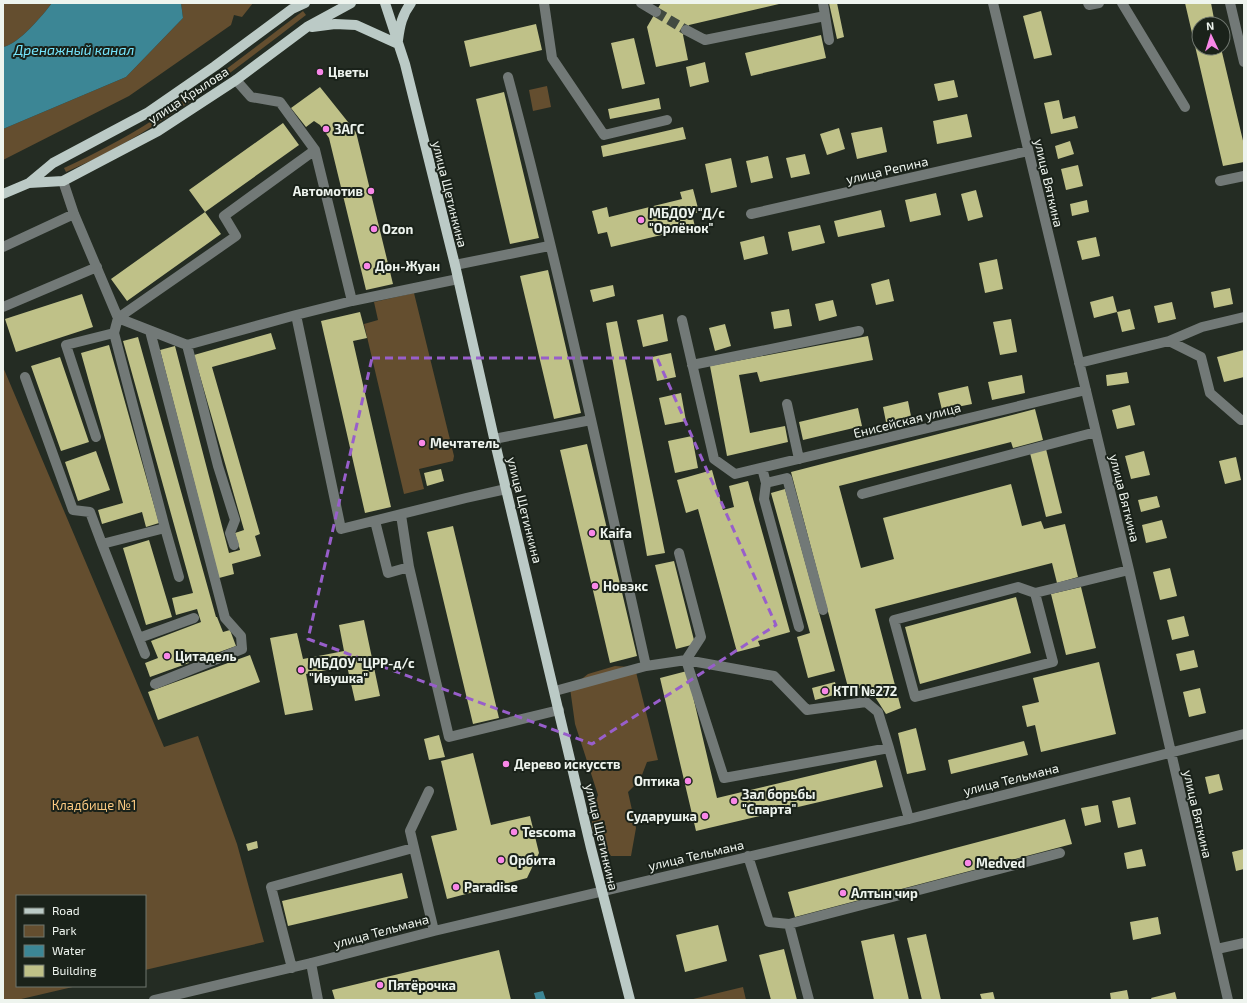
<svg xmlns="http://www.w3.org/2000/svg" width="1247" height="1003" font-family="'Exo 2',sans-serif">
  <rect width="100%" height="100%" fill="#242c23"/>
  <path fill="#644e2f" d="M3,3H52C42,16 19,44 3,47Z
    M181,3H253L242,17L234,15L231,25L129,96L3,160V129L126,77L183,18Z
    M303,11L306,15C230,73 154,135 66,172L64,168C94,154 125,138 153,120C205,87 254,48 303,11Z
    M547,86L551,107L533,111L529,90Z
    M414,293L454,456L453,461L419,469L424,489L404,494L364,324L378,320L374,302Z
    M3,367L164,747L198,736L237,844L264,942L145,970V896H17V986H77L17,1000H3Z
    M615,666L630,667L636,672L658,760L647,762L640,780L628,792L636,828L631,856H611L592,828V813L598,795L575,724L570,688L588,674Z
    M743,987L746,1000H689Z"/>
  <path fill="#3c8695" d="M52,3H181L183,18L126,77L3,129V47C19,44 42,16 52,3Z
    M543,991L546,1000H536L534,993Z"/>
  <path fill="#bfc188" d="M661,3H779V4L689,25L683,35L688,60L656,67L647,27Z
    M829,3H837L844,37L837,39Z
    M1185,3H1211L1215,24H1199V48H1221L1244,145V162L1223,166Z
    M1041,11L1052,55L1034,59L1023,16Z
    M536,24L542,50L470,67L464,41Z
    M821,35L826,58L751,76L745,53Z
    M634,38L645,84L622,89L611,43Z
    M705,62L709,82L690,87L686,67Z
    M954,80L958,97L938,101L934,84Z
    M320,87L356,132L393,284L366,290L329,138L320,125L314,121L306,127L291,108Z
    M504,92L539,238L510,244L476,99Z
    M659,98L661,109L610,119L608,109Z
    M1059,100L1063,119L1075,116L1078,128L1051,134L1044,103Z
    M967,114L972,137L937,144L933,121Z
    M283,123L299,145L205,212L189,190Z
    M683,127L686,139L603,157L601,146Z
    M882,127L887,152L857,159L851,133Z
    M839,128L845,149L827,155L820,134Z
    M1070,141L1074,154L1058,159L1055,146Z
    M805,154L810,174L791,178L786,158Z
    M768,156L773,178L751,183L746,161Z
    M731,158L737,187L711,193L705,164Z
    M1078,165L1083,186L1066,190L1061,169Z
    M693,189L699,212L692,214L695,227L611,247L607,232L598,234L592,211L607,207L609,217L682,199L680,192Z
    M976,190L983,217L968,221L961,194Z
    M936,193L941,215L910,222L905,200Z
    M1087,200L1089,212L1072,216L1070,204Z
    M881,210L885,227L838,237L834,221Z
    M205,212L221,234L127,301L111,279Z
    M820,225L825,243L792,251L788,232Z
    M764,236L768,254L744,260L740,242Z
    M1096,237L1100,256L1082,260L1077,241Z
    M997,259L1003,289L985,293L979,263Z
    M548,270L581,413L554,419L520,276Z
    M889,279L894,301L876,305L871,284Z
    M613,285L615,296L593,302L590,290Z
    M1230,288L1233,304L1214,308L1211,292Z
    M82,294L93,327L16,352L5,319Z
    M1113,296L1117,312L1094,318L1090,302Z
    M833,300L837,316L819,321L815,304Z
    M1172,302L1176,319L1158,323L1154,306Z
    M789,309L792,326L774,329L771,312Z
    M1130,309L1135,329L1122,332L1117,312Z
    M360,312L367,338L353,341L391,507L365,513L321,321Z
    M663,314L668,341L643,347L637,320Z
    M1011,319L1017,352L1000,355L993,322Z
    M617,321L665,553L647,556L606,323Z
    M725,324L731,346L715,351L709,328Z
    M271,333L276,349L212,367L260,534L255,536L261,556L232,564L234,574L219,578L160,350L175,346L229,553L240,550L235,533L244,530L194,355Z
    M868,336L873,360L760,382L757,372L739,375L750,433L785,426L788,442L727,456L710,366Z
    M138,337L216,617H217L223,632L230,630L236,646L150,677L145,663L158,658L151,641L201,622L197,609L176,615L172,598L193,593L123,341Z
    M109,345L159,523L146,527L142,512L102,524L98,510L123,503L81,353Z
    M1244,350V377L1224,382L1217,357Z
    M671,353L676,377L657,381L652,357Z
    M60,357L89,442L61,451L31,366Z
    M1127,372L1129,383L1107,386L1106,375Z
    M1022,375L1025,393L992,400L988,382Z
    M968,386L972,404L942,410L938,393Z
    M681,393L686,421L665,425L659,398Z
    M908,401L911,416L886,422L883,407Z
    M1130,405L1135,425L1117,429L1112,410Z
    M858,408L862,426L803,440L799,422Z
    M1035,409L1043,440L1013,448L1011,442L839,486L861,568L894,559L883,518L1011,484L1022,526L1041,521L1044,529L1065,524L1078,577L1057,583L1052,563L875,609L901,708L886,714L868,686L849,691L791,472Z
    M692,436L698,468L675,473L668,441Z
    M587,444L637,656L610,663L560,450Z
    M1046,449L1062,513L1046,517L1030,453Z
    M96,451L110,490L78,501L65,462Z
    M1144,451L1150,475L1131,479L1125,456Z
    M1236,457L1241,480L1225,484L1219,461Z
    M441,469L444,481L427,486L424,473Z
    M712,470L723,510L734,507L729,486L748,481L790,632L758,641L760,646L737,652L698,509L686,513L677,480Z
    M785,489L835,671L808,678L797,637L810,633L771,493Z
    M1157,496L1160,507L1141,512L1138,500Z
    M1162,520L1167,538L1146,543L1142,525Z
    M453,526L499,718L473,724L427,532Z
    M149,540L172,617L146,625L123,548Z
    M674,561L695,644L676,649L655,565Z
    M1170,568L1177,596L1160,600L1153,572Z
    M1081,587L1096,648L1066,655L1051,594Z
    M1016,597L1031,653L920,684L905,627Z
    M1184,616L1189,636L1172,640L1167,620Z
    M364,620L380,696L355,701L347,666L306,674L313,710L285,715L270,638L297,633L303,659L344,651L339,625Z
    M1194,650L1198,667L1180,671L1176,654Z
    M250,655L260,682L158,720L148,692Z
    M1099,662L1116,734L1041,752L1035,725L1027,727L1022,706L1039,702L1033,678Z
    M687,671L717,798L876,760L883,787L696,831L660,678Z
    M835,682L838,694L815,700L812,688Z
    M1200,688L1206,713L1189,717L1183,692Z
    M916,728L926,770L907,774L898,733Z
    M439,735L445,757L429,760L424,739Z
    M1024,741L1028,755L951,774L948,760Z
    M473,753L491,825L530,816L539,853L527,878L447,899L431,836L457,830L441,761Z
    M1219,774L1223,790L1209,794L1205,777Z
    M1130,797L1136,824L1118,828L1112,801Z
    M1098,805L1101,822L1085,826L1081,808Z
    M1065,819L1072,844L795,917L788,892Z
    M257,841L258,848L248,851L246,844Z
    M1142,849L1146,866L1127,869L1124,853Z
    M1244,849V869L1236,871L1232,852Z
    M402,873L408,898L288,926L282,901Z
    M1158,917L1161,934L1133,940L1130,922Z
    M718,925L727,961L685,972L676,935Z
    M894,934L909,1000H874L861,941Z
    M926,934L941,1000H922L907,938Z
    M784,949L797,1000H771L759,955Z
    M499,950L511,1000H335L332,990Z
    M1127,990L1129,1000H1111L1110,993Z
    M993,992L995,1000H982L980,994Z
    M1175,992L1177,1000H1152L1151,998Z"/>
  <g fill="none" stroke-linecap="round" stroke-linejoin="round">
    <path stroke="#424a41" stroke-width="10" stroke-dasharray="10 5" stroke-linecap="butt" d="M656,12L686,30"/>
    <path stroke="#727977" stroke-width="10" d="M544,3L552,58L604,135L667,120
      M641,3L656,12
      M823,3L829,40
      M993,3L1129,570L1228,1000
      M1088,3L1089,5L1099,3
      M1122,3L1185,107
      M1230,3L1244,62
      M686,30L705,40L825,16
      M508,77C560,272 602,469 646,666
      M236,80L251,97L280,102L315,150
      M63,181L74,214L118,318L187,345L296,315L341,529L466,498L506,489
      M1220,181L1244,176
      M751,214L1028,151
      M3,247L74,214
      M455,265L549,246
      M3,307L97,267
      M296,315L352,301L458,279
      M682,320L714,459L735,474L1086,390
      M150,331L225,618L241,636L242,649L155,684
      M1169,341L1202,327L1244,317
      M187,345L218,466L235,520L230,533L234,545
      M1079,363L1169,341L1201,357L1210,393L1241,420H1244
      M692,365L859,331
      M25,377L73,510L90,512L102,544
      M787,404L799,459
      M96,437L66,345L114,333
      M494,439L591,420
      M762,468L766,483L787,478L823,610
      M766,483L764,499L799,627
      M862,494L1096,432
      M401,515L409,567L449,737L559,710
      M375,521L388,573L409,567
      M165,528L179,577
      M679,553L701,637L686,660L724,778L889,748L909,819
      M1035,593L1053,662L915,697L894,620L1018,587L1035,593L1129,570
      M139,638L194,618
      M145,654L102,544L165,528L114,333L118,318L236,236L224,216L315,150L352,301
      M555,691L646,666L686,660L774,676L807,710L866,702L878,712L889,748
      M429,791L410,831L434,931
      M748,856L769,922L789,924L1060,853
      M789,924L809,1000
      M1217,949L1244,943
      M311,963L318,1000
      M292,968L271,887L413,848
      M154,1000L311,963L434,931L909,819L1244,734"/>
    <path stroke="#bbcac6" stroke-width="10" d="M385,3L405,64L455,265L496,447L591,848L630,1000
      M312,27L335,24L356,25L398,44
      M398,40C400,25 402,15 411,3
      M29,183L63,181L158,131L236,80L307,27L351,3
      M3,194L29,183L53,163L147,113L215,66L292,9L305,3"/>
  </g>
  <path fill="none" stroke="#985ecb" stroke-width="3" stroke-dasharray="8 5" stroke-linejoin="round" d="M372,358H657L776,625L592,744L308,639Z"/>
  <g fill="#f987e8" stroke="#1a221a" stroke-width="1.5">
    <circle cx="320" cy="72" r="4"/>
    <circle cx="326" cy="129" r="4"/>
    <circle cx="371" cy="191" r="4"/>
    <circle cx="641" cy="220" r="4"/>
    <circle cx="374" cy="229" r="4"/>
    <circle cx="367" cy="266" r="4"/>
    <circle cx="422" cy="443" r="4"/>
    <circle cx="592" cy="533" r="4"/>
    <circle cx="595" cy="586" r="4"/>
    <circle cx="167" cy="656" r="4"/>
    <circle cx="301" cy="670" r="4"/>
    <circle cx="825" cy="691" r="4"/>
    <circle cx="506" cy="764" r="4"/>
    <circle cx="688" cy="781" r="4"/>
    <circle cx="734" cy="801" r="4"/>
    <circle cx="705" cy="816" r="4"/>
    <circle cx="514" cy="832" r="4"/>
    <circle cx="501" cy="860" r="4"/>
    <circle cx="968" cy="863" r="4"/>
    <circle cx="456" cy="887" r="4"/>
    <circle cx="843" cy="893" r="4"/>
    <circle cx="380" cy="985" r="4"/>
  </g>
  <g text-anchor="middle" stroke-width="4" stroke-linejoin="round" paint-order="stroke">
    <g font-size="13" font-weight="bold" fill="#eef4ee" stroke="#1a221a" text-anchor="start">
      <text x="328" y="77">Цветы</text>
      <text x="334" y="134">ЗАГС</text>
      <text x="363" y="196" text-anchor="end">Автомотив</text>
      <text x="649" y="218">МБДОУ "Д/с<tspan x="649" dy="15">"Орлёнок"</tspan></text>
      <text x="382" y="234">Ozon</text>
      <text x="375" y="271">Дон-Жуан</text>
      <text x="430" y="448">Мечтатель</text>
      <text x="600" y="538">Kaifa</text>
      <text x="603" y="591">Новэкс</text>
      <text x="175" y="661">Цитадель</text>
      <text x="309" y="668">МБДОУ "ЦРР-д/с<tspan x="309" dy="15">"Ивушка"</tspan></text>
      <text x="833" y="696">КТП №272</text>
      <text x="514" y="769">Дерево искусств</text>
      <text x="680" y="786" text-anchor="end">Оптика</text>
      <text x="742" y="799">Зал борьбы<tspan x="742" dy="15">"Спарта"</tspan></text>
      <text x="697" y="821" text-anchor="end">Сударушка</text>
      <text x="522" y="837">Tescoma</text>
      <text x="509" y="865">Орбита</text>
      <text x="976" y="868">Medved</text>
      <text x="464" y="892">Paradise</text>
      <text x="851" y="898">Алтын чир</text>
      <text x="388" y="990">Пятёрочка</text>
    </g>
    <g font-size="13" fill="#eef4ee" stroke="#1a221a">
      <text transform="translate(188 95) rotate(-33)" y="5">улица Крылова</text>
      <text transform="translate(887 170) rotate(-13)" y="5">улица Репина</text>
      <text transform="translate(1049 183) rotate(77)" y="5">улица Вяткина</text>
      <text transform="translate(450 194) rotate(76)" y="5">улица Щетинкина</text>
      <text transform="translate(907 420) rotate(-14)" y="5">Енисейская улица</text>
      <text transform="translate(1125 498) rotate(76)" y="5">улица Вяткина</text>
      <text transform="translate(525 510) rotate(76)" y="5">улица Щетинкина</text>
      <text transform="translate(1011 779) rotate(-14)" y="5">улица Тельмана</text>
      <text transform="translate(1198 814) rotate(77)" y="5">улица Вяткина</text>
      <text transform="translate(602 837) rotate(77)" y="5">улица Щетинкина</text>
      <text transform="translate(696 855) rotate(-13)" y="5">улица Тельмана</text>
      <text transform="translate(381 931) rotate(-15)" y="5">улица Тельмана</text>
    </g>
    <g font-size="13" fill="#fcca82" stroke="#1a221a">
      <text x="94" y="810">Кладбище №1</text>
    </g>
    <g font-size="14" font-style="italic" fill="#76e5fc" stroke="#1a221a">
      <text x="74" y="55">Дренажный канал</text>
    </g>
  </g>
  <rect width="1247" height="1003" fill="none" stroke="#eef4ee" stroke-width="8"/>
  <rect x="16" y="895" width="130" height="92" fill="#1a221a" stroke="#6f766f"/>
  <rect x="24" y="908" width="20" height="6" fill="#bbcac6" stroke="#6f766f"/>
  <text x="52" y="915" font-size="12" fill="#eef4ee">Road</text>
  <rect x="24" y="925" width="20" height="12" fill="#644e2f" stroke="#6f766f"/>
  <text x="52" y="935" font-size="12" fill="#eef4ee">Park</text>
  <rect x="24" y="945" width="20" height="12" fill="#3c8695" stroke="#6f766f"/>
  <text x="52" y="955" font-size="12" fill="#eef4ee">Water</text>
  <rect x="24" y="965" width="20" height="12" fill="#bfc188" stroke="#6f766f"/>
  <text x="52" y="975" font-size="12" fill="#eef4ee">Building</text>
  <g transform="translate(1211 36) rotate(356)"><circle r="19" fill="#1a221a" stroke="#6f766f"/>
  <path d="M0-3L7 15L0 10L-7 15Z" fill="#f987e8"/>
  <text y="-6" font-size="11" font-weight="bold" text-anchor="middle" fill="#eef4ee">N</text>
  </g>
</svg>
